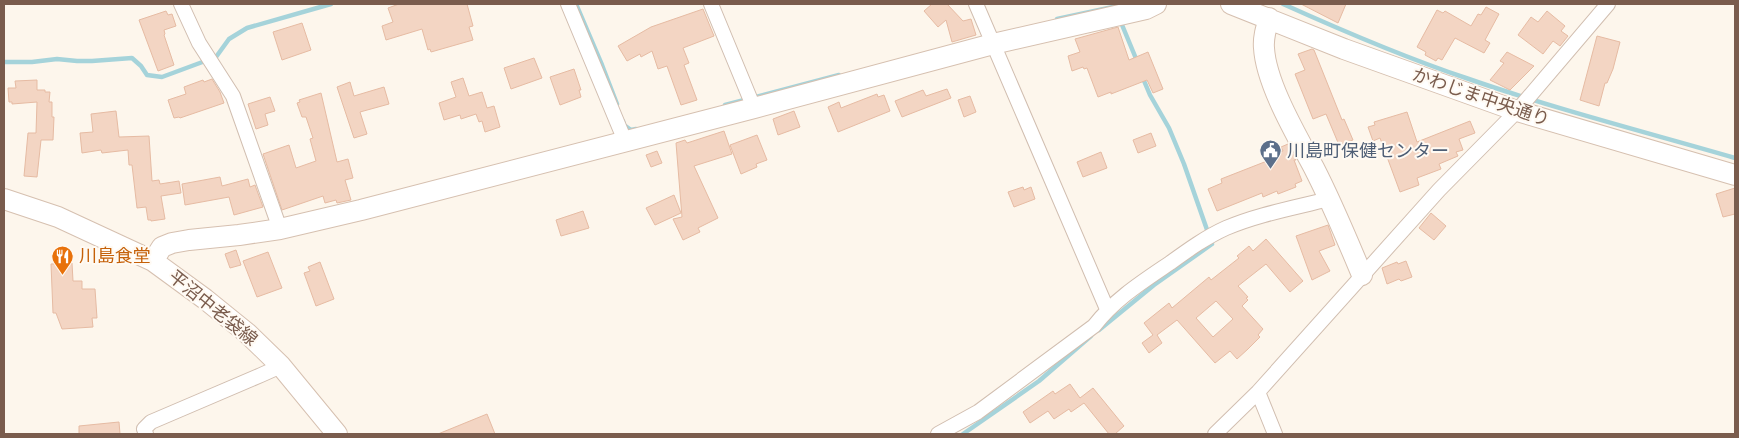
<svg xmlns="http://www.w3.org/2000/svg" width="1739" height="438" font-family="'Nunito Sans','Noto Sans JP',sans-serif">
  <rect width="100%" height="100%" fill="#fdf6ec"/>
  <g fill="none" stroke-linecap="round" stroke-linejoin="round">
    <path stroke="#a5d3da" stroke-width="4.5" d="M576,4L602,65L617,104
      M1283,4C1343,31 1403,57 1466,78C1555,109 1645,132 1735,158
      M1057,19L1113,7
      M1120,20L1137,61
      M4,62H32L57,59L77,61H92L132,58L141,66L147,75L162,77L216,57L229,39L247,28L331,4
      M725,105L839,75
      M623,121L624,125L631,130L636,129
      M1099,330L1154,285L1212,244L1184,164L1169,128L1150,95L1142,76
      M963,434L1039,381L1091,336"/>
  </g>
  <path fill="#f3d5c3" stroke="#e6bba3" fill-rule="evenodd" d="M399,4H467L473,26L469,27L473,40L431,52L430,49L428,50L422,29L386,40L382,26L393,22L388,8Z
    M932,4H947L963,21L971,19L976,35L952,42L946,20L938,27L924,11Z
    M1301,4H1346L1338,23Z
    M1486,7L1499,14L1485,40L1490,43L1484,53L1455,38L1442,60L1438,58L1436,61L1425,55L1426,52L1417,47L1437,10L1443,13L1445,11L1471,26L1478,14L1481,15Z
    M703,9L714,36L683,48L689,63L684,65L697,100L681,105L667,66L658,69L652,51L641,57L640,54L627,61L618,46L651,27Z
    M166,11L168,15L172,14L176,26L164,30L165,34L164,35L174,65L158,71L139,20Z
    M1547,11L1565,26L1561,31L1568,36L1560,46L1553,41L1543,54L1518,35L1531,17L1538,22Z
    M302,23L311,50L282,60L273,32Z
    M1118,27L1129,60L1148,52L1163,89L1153,93L1147,80L1111,94V92L1098,97L1087,68L1084,69L1083,67L1072,71L1068,56L1080,52L1075,39Z
    M1597,36L1620,42L1613,69L1607,83H1605L1599,106L1580,100Z
    M1312,49L1314,50L1342,120L1344,119L1353,140L1339,145L1326,114L1313,119L1295,74L1305,70L1298,54Z
    M1507,52L1534,66L1510,90L1490,80L1504,63L1500,61Z
    M534,58L542,78L511,89L504,68Z
    M574,69L581,90H579L581,97L560,105L550,77Z
    M463,78L469,96L482,92L487,108L494,106L500,127L485,132L482,121L479,122L476,114L461,119L460,115L444,120L439,103L456,97L451,82Z
    M212,79L220,92L224,103L180,118L179,117L174,118L168,100L186,94L184,87L203,80L204,82Z
    M37,80V90H45V92H50L49,102H52V117H54L53,140H41L37,177L24,176L28,133H36L37,102L12,104V102H9L8,88H16L15,81Z
    M350,82L354,96L384,87L389,104L360,112L367,134L354,138L337,87Z
    M947,89L951,98L902,117L895,101L923,90L926,96Z
    M321,93L337,162L348,159L353,178L345,180L351,200L337,203L336,200L325,203L323,196L282,210L263,154L289,145L296,168L316,161L310,139L313,138L306,117H302L297,103L300,102L299,100Z
    M877,94L878,97L884,95L890,111L838,132L828,107L839,102L841,108Z
    M970,96L976,112L964,117L958,100Z
    M270,97L275,111L265,114L268,125L256,129L248,104Z
    M116,111L119,137L149,136L152,181L159,180L160,184L179,181L181,193L161,196L165,219L151,221V220H148L146,207L137,208L132,165H129L128,150L102,153L101,150L82,153L80,133L93,132L91,114Z
    M794,111L800,127L778,135L773,119Z
    M1407,112L1417,142L1470,121L1475,133L1459,139L1463,150L1456,152L1458,156L1439,164L1441,169L1417,178L1419,185L1400,192L1380,138L1373,141L1368,127L1375,125L1374,122Z
    M724,131L732,154L694,166L718,218L698,228L700,232L683,240L673,219L682,217L676,143L685,140L687,143Z
    M1151,133L1156,146L1138,153L1133,140Z
    M757,135L767,160L756,164L757,167L741,174L730,145Z
    M1288,144L1296,160H1294L1302,181L1295,184L1296,187L1278,194L1277,191L1263,197L1262,193L1217,211L1208,189L1222,183L1221,179L1267,161L1266,157L1283,151L1281,147Z
    M657,151L662,163L651,167L646,155Z
    M1101,152L1107,168L1083,177L1077,162Z
    M220,177L222,186L248,179L250,187L255,185L263,207L234,215L229,197L185,205L182,184Z
    M1023,187L1024,190L1031,187L1035,199L1014,207L1008,192Z
    M1735,188V214L1723,217L1716,194Z
    M674,195L681,213L655,225L646,208Z
    M583,211L589,228L561,236L556,220Z
    M1431,213L1446,226L1434,240L1419,228Z
    M1328,225L1335,245L1319,251L1330,271L1312,280L1296,236Z
    M1266,239L1303,281L1290,292L1266,264L1238,286L1248,297L1246,298L1248,300L1242,306L1263,329L1258,335L1260,337L1248,349L1237,359L1230,351L1215,363L1177,320L1157,335L1162,343L1149,353L1142,343L1153,335L1144,323L1169,303L1172,308L1209,277L1211,280L1239,258L1237,256L1249,246L1253,251ZM1216,301L1233,319L1213,337L1196,318Z
    M236,250L241,265L230,268L225,254Z
    M268,252L282,288L257,297L243,261Z
    M1406,261L1412,277L1401,281L1399,279L1387,284L1382,268L1397,262L1398,264Z
    M320,262L334,299L316,306L304,273L310,271L308,267Z
    M72,263L73,281H82V289H95L97,318H92L93,327L62,329L56,313H53L51,264Z
    M1070,384L1080,398L1093,388L1124,426L1115,434H1109L1084,403L1071,412L1069,409L1054,419L1048,411L1030,423L1023,412L1053,391L1055,394Z
    M487,414L495,434H438Z
    M119,422L120,434H79V426Z"/>
  <g fill="none" stroke-linecap="round" stroke-linejoin="round">
    <defs>
      <path id="street" d="M181,4L199,43L233,96L280,229
        M568,4L625,141
        M711,4L754,108
        M976,4L1107,309
        M1258,392L1275,434
        M146,434L144,429L151,422L261,375L281,366
        M938,434L978,412L1094,326C1115,299 1142,282 1170,263C1188,250 1206,237 1226,228C1259,214 1294,208 1329,199
        M1215,434L1258,392L1439,190L1517,111L1608,4"/>
      <path id="secondary" d="M1231,4L1344,49L1517,111L1735,175
        M1269,18C1266,28 1263,38 1264,48C1266,84 1297,136 1314,168C1332,203 1347,239 1362,275
        M4,199L58,217L153,261L205,299L247,333L281,366L337,434
        M153,261L162,247L172,243L189,240L239,235L280,229L361,210L754,108L993,44L1146,9L1156,4"/>
    </defs>
    <use href="#street" stroke="#d1beb0" stroke-width="16"/>
    <use href="#secondary" stroke="#d6c0b0" stroke-width="22"/>
    <use href="#street" stroke="#fff" stroke-width="14"/>
    <use href="#secondary" stroke="#fff" stroke-width="20"/>
  </g>
  <defs>
    <symbol id="civic-pin" viewBox="-11 -11 22 30"><path d="M0 17L-7.5 6A9.5 9.5 0 1 1 7.5 6Z" fill="#5c6f8a" stroke="#fffaf3"/><path d="M-.6-6.5H3V-4.5H.6V-3L4-1V1h2V6H-6V1h2V-1L-.6-3ZM-1.2 2.5V6h2.4V2.5Z" fill="#fff"/></symbol>
    <symbol id="restaurant-pin" viewBox="-11 -11 22 30"><path d="M0 17L-7.5 6A9.5 9.5 0 1 1 7.5 6Z" fill="#e8710a" stroke="#fffaf3"/><path d="M-5-6h1v4h1v-4h1v4h1v-4h1v5L-1.5 .5V6h-2V.5L-5-1ZM5-6V6H3V1.5H1.5Q1.5-4 5-6Z" fill="#fff"/></symbol>
  </defs>
  <g fill-rule="evenodd">
    <use href="#civic-pin" x="1258" y="138" width="25" height="34"/>
    <use href="#restaurant-pin" x="50" y="244" width="25" height="34"/>
  </g>
  <g text-anchor="middle" stroke-width="4" stroke-linejoin="round" paint-order="stroke">
    <g font-size="18" fill="#7a5c4d" stroke="#fffaf3">
      <text transform="translate(1481 97) rotate(19)" y="6">かわじま中央通り</text>
      <text transform="translate(213 308) rotate(39)" y="6">平沼中老袋線</text>
    </g>
    <g font-size="18" fill="#4e5e75" stroke="#fffaf3" text-anchor="start">
      <text x="1287" y="157">川島町保健センター</text>
    </g>
    <g font-size="18" fill="#c56008" stroke="#fffaf3" text-anchor="start">
      <text x="79" y="262">川島食堂</text>
    </g>
  </g>
  <rect width="1739" height="438" fill="none" stroke="#7a5c4d" stroke-width="10"/>
</svg>
